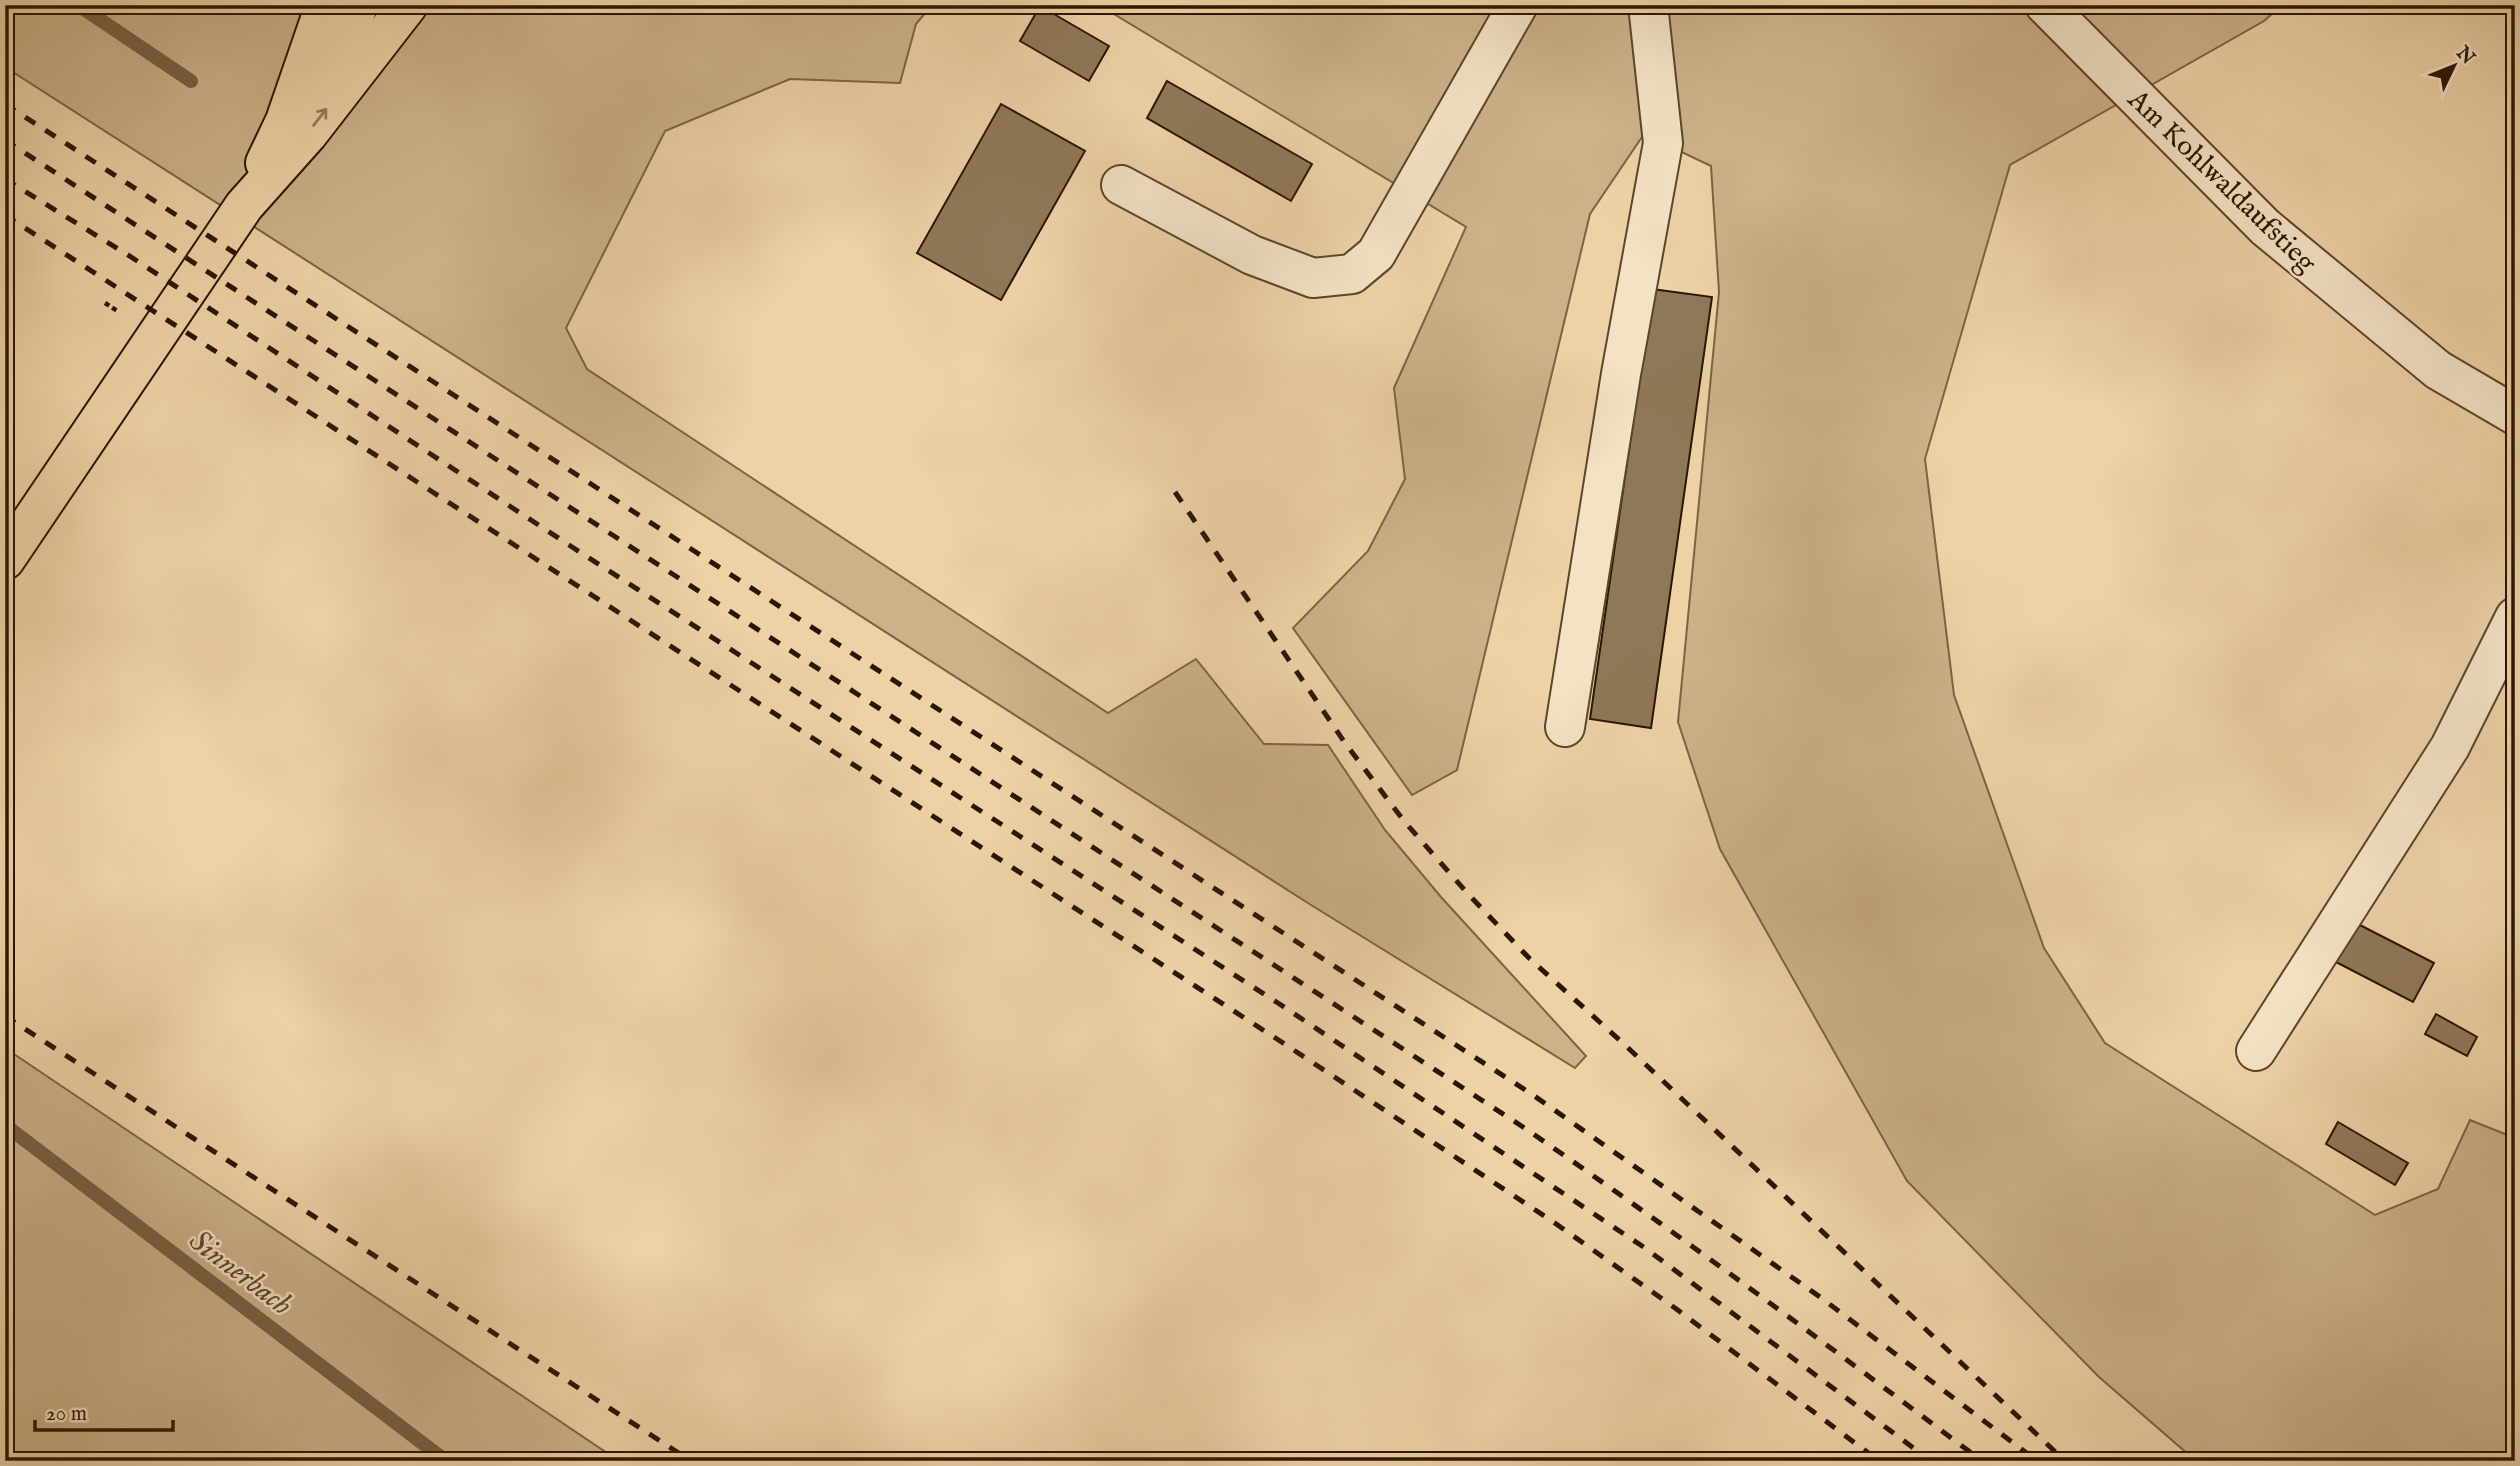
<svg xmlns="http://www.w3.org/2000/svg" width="2520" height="1466" font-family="'IM FELL English',serif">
  <rect width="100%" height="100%" fill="#ecd2a5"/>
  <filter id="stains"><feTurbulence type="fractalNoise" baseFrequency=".00286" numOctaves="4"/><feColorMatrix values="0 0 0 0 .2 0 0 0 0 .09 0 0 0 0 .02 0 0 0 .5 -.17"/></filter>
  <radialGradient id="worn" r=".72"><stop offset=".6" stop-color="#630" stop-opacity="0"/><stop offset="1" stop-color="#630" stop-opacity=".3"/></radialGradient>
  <path fill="#cbb289" stroke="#7a6446" stroke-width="2" d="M5,5H932L916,24L900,83L790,79L665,131L566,328L587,369L1108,713L1196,659L1264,744L1328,745L1385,830L1441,897L1586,1056L1575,1068L1311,905L5,67Z
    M1099,5H2282L2264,21L2010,165L1925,459L1954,695L2044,948L2105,1043L2375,1215L2438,1189L2470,1120L2515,1138V1461H2196L2099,1377L1907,1181L1720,849L1678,722L1719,292L1711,166L1644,134L1590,214L1457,770L1412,795L1293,628L1368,551L1405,479L1394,388L1466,227Z
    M5,1048L619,1461H5Z"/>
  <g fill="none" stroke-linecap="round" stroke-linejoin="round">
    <path stroke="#776143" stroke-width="14" d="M78,5L191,81
      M5,1125L446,1461"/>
  </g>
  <path fill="#8f7857" stroke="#2a1702" stroke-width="2" d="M1040,6L1109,46L1089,81L1020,41Z
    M1167,81L1312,164L1291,201L1147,118Z
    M1001,104L1085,151L1001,300L917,253Z
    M1652,289L1712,297L1651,728L1590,719Z
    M2354,922L2434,963L2413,1002L2334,961Z
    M2436,1014L2477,1037L2467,1056L2425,1034Z
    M2338,1122L2408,1163L2395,1185L2326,1144Z"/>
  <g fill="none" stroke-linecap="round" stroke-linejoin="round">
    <defs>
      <path id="minor" d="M2045,5L2265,227L2438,370L2515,415
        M1121,185L1252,255L1313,278L1352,274L1376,254L1518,5
        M1565,727L1621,374L1663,143L1648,5
        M2256,1051L2450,747L2515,617"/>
      <path id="major" d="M315,79L330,59L359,5
        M265,163L285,121L325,5
        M5,560L244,206L308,134L408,5"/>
    </defs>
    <use href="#minor" stroke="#5a462b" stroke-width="42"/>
    <use href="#major" stroke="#2a1702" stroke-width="42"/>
    <path stroke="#2a1702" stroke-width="4.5" stroke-dasharray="5 3.5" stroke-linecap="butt" d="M105,303L119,312"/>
    <use href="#minor" stroke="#f3e2c4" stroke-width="38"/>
    <use href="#major" stroke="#ecd2a5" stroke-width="38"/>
    <path stroke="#2a1702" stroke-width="5" stroke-dasharray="12 12" stroke-linecap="butt" d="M5,104L1533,1095L1820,1297L2037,1461
      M5,140L1523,1127C1679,1234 1830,1347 1982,1461
      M5,179L128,255L569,545L1278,1003L1645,1248L1931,1461
      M5,215L1277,1039L1552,1221L1675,1308L1879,1461
      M1175,492L1345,743L1404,821L1468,894L1530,959L1625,1045L2065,1461
      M5,1016L691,1461"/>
  </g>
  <defs><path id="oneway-shaft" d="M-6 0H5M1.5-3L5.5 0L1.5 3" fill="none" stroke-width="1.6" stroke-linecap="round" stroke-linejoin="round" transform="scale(1.75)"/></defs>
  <use stroke="#957e5c" href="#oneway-shaft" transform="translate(320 117) rotate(-52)"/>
  <g text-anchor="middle" stroke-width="5" stroke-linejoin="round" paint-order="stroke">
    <g font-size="28" fill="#2a1702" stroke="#f3e2c4">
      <text transform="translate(2223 180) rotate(44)" y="10">Am Kohlwaldaufstieg</text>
    </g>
    <g font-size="30" font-style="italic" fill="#5d482d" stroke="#f3e2c4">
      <text transform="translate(241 1272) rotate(37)" y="10">Sinnerbach</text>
    </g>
  </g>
  <rect width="2520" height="1466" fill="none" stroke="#ecd2a5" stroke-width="28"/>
  <rect x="7" y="7" width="2506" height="1452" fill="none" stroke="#2a1702" stroke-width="3.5"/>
  <rect x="14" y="14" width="2492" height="1438" fill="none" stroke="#2a1702" stroke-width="2"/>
  <g transform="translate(2454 66) rotate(47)" stroke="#f3e2c4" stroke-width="5" paint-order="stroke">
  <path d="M0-5L12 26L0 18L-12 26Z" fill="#2a1702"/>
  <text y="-10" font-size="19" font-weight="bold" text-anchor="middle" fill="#2a1702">N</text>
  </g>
  <path d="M35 1420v10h138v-10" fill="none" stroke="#2a1702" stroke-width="3.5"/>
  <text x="46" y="1420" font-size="21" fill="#2a1702" stroke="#f3e2c4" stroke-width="5" paint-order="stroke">20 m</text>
  <rect width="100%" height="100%" filter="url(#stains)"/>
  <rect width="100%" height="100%" fill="url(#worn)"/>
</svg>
